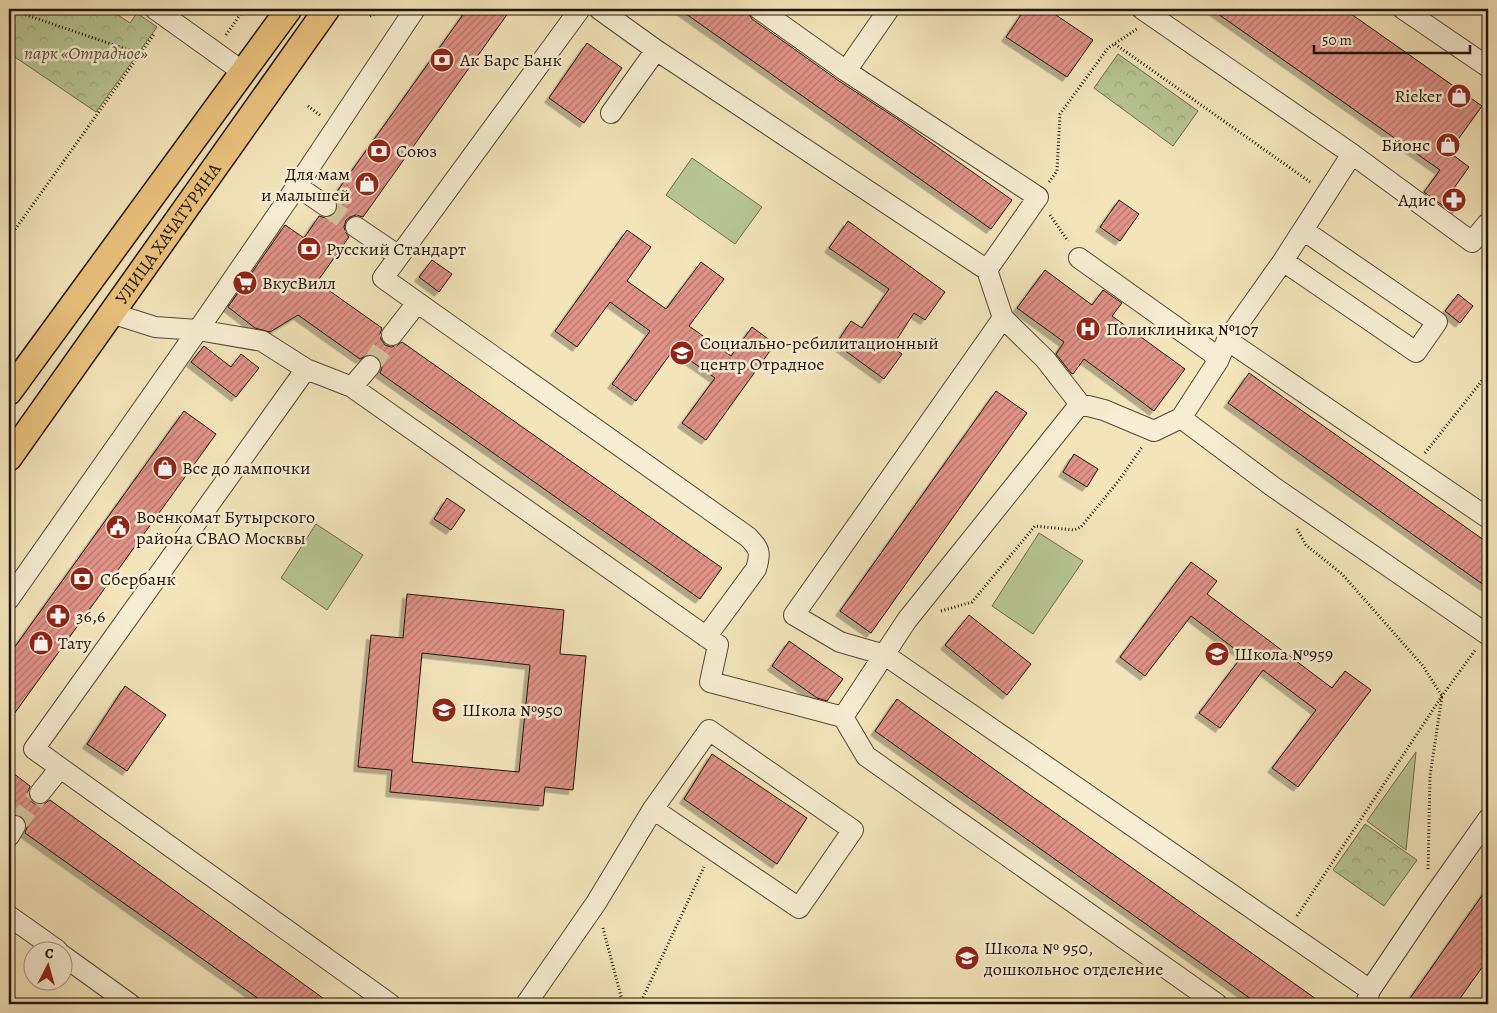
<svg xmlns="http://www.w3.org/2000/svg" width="1497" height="1013" font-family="Alegreya,serif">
  <defs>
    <pattern id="forest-crowns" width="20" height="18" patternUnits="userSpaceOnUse" patternTransform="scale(1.25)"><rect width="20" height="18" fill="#b7c592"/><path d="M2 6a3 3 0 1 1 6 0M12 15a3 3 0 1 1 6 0" fill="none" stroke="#9da87d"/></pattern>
    <pattern id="building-hatch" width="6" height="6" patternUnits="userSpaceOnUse" patternTransform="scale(1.25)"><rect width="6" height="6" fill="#e09287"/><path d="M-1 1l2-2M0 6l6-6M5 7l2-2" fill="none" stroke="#b5766d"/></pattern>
    <filter id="shadow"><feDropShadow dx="-4.5" dy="4.5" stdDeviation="0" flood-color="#0004"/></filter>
  </defs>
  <rect width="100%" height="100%" fill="#f3e4ba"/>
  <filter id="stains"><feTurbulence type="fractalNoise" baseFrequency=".004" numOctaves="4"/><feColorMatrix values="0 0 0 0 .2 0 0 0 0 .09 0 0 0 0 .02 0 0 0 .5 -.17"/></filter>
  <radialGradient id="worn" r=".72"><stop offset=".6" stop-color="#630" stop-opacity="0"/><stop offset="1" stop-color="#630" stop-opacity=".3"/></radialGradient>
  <path fill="#b7c592" stroke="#6c6c4e" d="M692,158L762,207L735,244L666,195Z
    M316,524L363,555L327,610L281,578Z
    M1039,533L1083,561L1033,634L992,606Z
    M1416,752L1406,850L1367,821Z"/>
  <path fill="url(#forest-crowns)" stroke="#6c6c4e" d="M9,9H109L130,23L137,13L157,27L96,112L9,53Z
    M1118,54L1198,111L1173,146L1094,88Z
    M1365,824L1417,860L1384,906L1333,870Z"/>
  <path fill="url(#building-hatch)" stroke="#201409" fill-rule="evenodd" filter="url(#shadow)" d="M467,9H511L363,217L356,215L350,217L346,220L344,227L346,233L349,237L317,282L382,328L380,334L381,339L385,345L391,347L396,346L402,342L722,568L700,599L380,373L382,368L381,363L377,357L373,354L367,355L360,359L298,315L270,332L255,328L228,307L285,225L304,238L319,216L326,218L332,216L335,213L338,206L336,200L333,197Z
    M679,9H742L748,13L752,19L839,81L899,120L1012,200L991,229Z
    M1025,9H1047L1093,40L1067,77L1006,37Z
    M1211,9H1344L1482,106L1449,152L1469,167L1454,188L1465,196L1453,213L1424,192L1440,170Z
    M587,43L622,68L584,123L549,98Z
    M1119,200L1139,214L1120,241L1100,227Z
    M848,221L945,292L925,320L914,313L892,347L902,354L884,379L836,344L851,321L862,328L889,289L829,248Z
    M627,230L651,247L627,281L666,309L701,262L724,279L689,326L731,356L752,327L775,344L706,440L682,423L715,378L674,349L636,401L612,384L650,331L610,302L577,347L555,331Z
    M432,260L452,274L439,292L419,277Z
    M1045,270L1092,305L1103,290L1122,303L1112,316L1185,369L1154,411L1084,359L1073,374L1071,373L1056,354L1064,342L1017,308Z
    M1458,294L1473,306L1460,323L1445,311Z
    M204,346L231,367L241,354L259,368L236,397L191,362Z
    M1249,373L1488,543V588L1228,403Z
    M996,391L1027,413L871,633L840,611Z
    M184,411L216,434L9,721V655Z
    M1074,454L1098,469L1087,487L1063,472Z
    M447,498L465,510L451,530L434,519Z
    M1191,562L1217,581L1207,594L1332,688L1345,671L1371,690L1298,787L1272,768L1316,710L1263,670L1220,728L1199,713L1243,655L1191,616L1145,676L1120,657Z
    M407,594L564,610L560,654L586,656L573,790L545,787L543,806L390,792L392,770L358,767L371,635L403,638ZM422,653L530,665L519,772L412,762Z
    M969,615L1031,664L1007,695L945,645Z
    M789,641L843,679L827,701L817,698L772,666Z
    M125,686L166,715L127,771L87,744Z
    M897,699L1016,785L1323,1004H1258L875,731Z
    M712,754L807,818L777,864L684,799Z
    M9,770L30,786L28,792L29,797L33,803L39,805L44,804L50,800L331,1004H266L25,833L27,827L25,820L21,816L16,814L9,816Z
    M1488,887V959L1456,1004H1406Z"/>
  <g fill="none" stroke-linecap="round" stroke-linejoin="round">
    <path stroke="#d3c59f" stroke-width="20" stroke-dasharray="20 10" stroke-linecap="butt" d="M326,206L356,227
      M370,366L392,335
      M15,826L40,793"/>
    <defs>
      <path id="minor" d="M155,9L243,72
        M580,9L383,278L748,537C760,549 761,553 756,569L706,637
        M599,9L656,50L987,270L1003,318L794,615L840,642L885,655L1370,990L1366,1004
        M759,9L846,71L1038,197L987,270
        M1142,9L1352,154L1283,261L1227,340
        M1403,9L1488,67
        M846,71L889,9
        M611,113L656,50
        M1352,154L1472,242L1487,224L1488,225
        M297,186L326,206
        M356,227L399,256
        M1079,258L1211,352L1218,361
        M1283,261L1416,352L1437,322L1303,230
        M111,313L155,327L198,330L262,341L306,369L352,387L718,645L710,682L843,717L866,756L1217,1004
        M1003,318L1045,359L1080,404
        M392,335L417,303
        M306,369L34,749L390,1004
        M352,387L370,366
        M1181,418L1272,486L1488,635
        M9,599L198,330L297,186L415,9
        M843,717L907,620L1080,404L1104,410L1154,431L1181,418L1218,361L1227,340L1488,518
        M40,793L60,768
        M9,836L15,826
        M9,916L57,950
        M62,955L130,1004
        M1370,990L1428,904L1488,819
        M526,1004L596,903L653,809L709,730L853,830L799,908L653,809"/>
      <g id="major">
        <path d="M9,392L289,9"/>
        <path id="s1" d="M9,458L327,9"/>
      </g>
    </defs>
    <use href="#minor" stroke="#554835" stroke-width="22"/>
    <use href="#major" stroke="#201409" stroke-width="28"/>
    <path stroke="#201409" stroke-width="3" stroke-dasharray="1 2.5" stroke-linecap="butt" d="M9,9L140,54L155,33
      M370,16L388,9
      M226,35L244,9
      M1115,44L1310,182
      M308,106L321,116
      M1049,182L1057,171L1060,114L1108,48L1137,29
      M1050,215L1068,241
      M9,238L140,54
      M1425,453L1488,373
      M1297,529L1306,545L1342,574L1423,666L1442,696L1430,776L1428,869
      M941,611L972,602L1035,526L1074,530L1081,527L1120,479L1142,447
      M1297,916L1442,696L1476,649
      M603,928L623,1004
      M640,1004L704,867"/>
    <use href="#minor" stroke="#f7edd2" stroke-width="20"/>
    <use href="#major" stroke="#eac27d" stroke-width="25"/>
  </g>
  <defs>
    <symbol id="bank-disc" viewBox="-11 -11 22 22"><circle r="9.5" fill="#8f2418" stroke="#f7edd2"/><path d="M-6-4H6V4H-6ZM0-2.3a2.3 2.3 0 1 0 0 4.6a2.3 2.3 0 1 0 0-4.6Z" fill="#fff"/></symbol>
    <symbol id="shop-disc" viewBox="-11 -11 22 22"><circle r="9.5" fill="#8f2418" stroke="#f7edd2"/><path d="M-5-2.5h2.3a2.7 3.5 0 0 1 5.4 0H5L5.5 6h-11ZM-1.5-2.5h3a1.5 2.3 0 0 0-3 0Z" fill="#fff"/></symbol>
    <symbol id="pharmacy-disc" viewBox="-11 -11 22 22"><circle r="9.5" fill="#8f2418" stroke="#f7edd2"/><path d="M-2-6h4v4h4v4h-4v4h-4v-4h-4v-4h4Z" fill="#fff"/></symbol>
    <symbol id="supermarket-disc" viewBox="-11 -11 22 22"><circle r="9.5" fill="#8f2418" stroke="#f7edd2"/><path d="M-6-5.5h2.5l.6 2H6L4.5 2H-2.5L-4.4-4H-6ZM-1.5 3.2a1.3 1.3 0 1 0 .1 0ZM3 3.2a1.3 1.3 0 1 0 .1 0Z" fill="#fff"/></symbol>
    <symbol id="hospital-disc" viewBox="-11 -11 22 22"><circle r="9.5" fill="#8f2418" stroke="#f7edd2"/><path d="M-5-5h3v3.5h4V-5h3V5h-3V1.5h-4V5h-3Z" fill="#fff"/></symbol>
    <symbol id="school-disc" viewBox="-11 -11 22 22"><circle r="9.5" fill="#8f2418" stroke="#f7edd2"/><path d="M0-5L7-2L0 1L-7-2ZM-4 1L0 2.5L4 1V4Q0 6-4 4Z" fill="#fff"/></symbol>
    <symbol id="civic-disc" viewBox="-11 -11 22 22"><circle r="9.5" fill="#8f2418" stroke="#f7edd2"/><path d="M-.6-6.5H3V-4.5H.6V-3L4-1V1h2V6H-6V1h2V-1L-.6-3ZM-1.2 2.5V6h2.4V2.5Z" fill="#fff"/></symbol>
  </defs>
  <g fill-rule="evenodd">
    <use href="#bank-disc" x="428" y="46" width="28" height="28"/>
    <use href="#shop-disc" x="1445" y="82" width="28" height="28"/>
    <use href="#shop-disc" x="1434" y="131" width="28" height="28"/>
    <use href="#bank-disc" x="365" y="137" width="28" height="28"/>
    <use href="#shop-disc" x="353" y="170" width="28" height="28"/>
    <use href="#pharmacy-disc" x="1440" y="186" width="28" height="28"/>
    <use href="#bank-disc" x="295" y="235" width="28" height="28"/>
    <use href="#supermarket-disc" x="231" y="269" width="28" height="28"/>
    <use href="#hospital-disc" x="1074" y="315" width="28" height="28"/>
    <use href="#school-disc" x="668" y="339" width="28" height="28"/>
    <use href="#shop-disc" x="151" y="454" width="28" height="28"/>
    <use href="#civic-disc" x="104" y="513" width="28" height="28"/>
    <use href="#bank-disc" x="68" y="565" width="28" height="28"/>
    <use href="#pharmacy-disc" x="44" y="602" width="28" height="28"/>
    <use href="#shop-disc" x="27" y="629" width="28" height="28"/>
    <use href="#school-disc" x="1203" y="640" width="28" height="28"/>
    <use href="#school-disc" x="430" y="696" width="28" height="28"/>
    <use href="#school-disc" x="953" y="944" width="28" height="28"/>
  </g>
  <g text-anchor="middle" stroke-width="5" stroke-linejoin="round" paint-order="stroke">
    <g font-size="18" font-style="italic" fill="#555239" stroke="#f7edd2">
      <text x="86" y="59">парк «Отрадное»</text>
    </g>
    <g font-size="18" fill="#201409" stroke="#f7edd2" text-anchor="start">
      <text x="460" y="66">Ак Барс Банк</text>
      <text x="1442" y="102" text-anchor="end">Rieker</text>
      <text x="1430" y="151" text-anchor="end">Бйонс</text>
      <text x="396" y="157">Союз</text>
      <text x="350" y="180" text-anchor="end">Для мам<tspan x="350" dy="21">и малышей</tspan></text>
      <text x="1436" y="206" text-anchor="end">Адис</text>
      <text x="326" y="255">Русский Стандарт</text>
      <text x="262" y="289">ВкусВилл</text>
      <text x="1106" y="335">Поликлиника №107</text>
      <text x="700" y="349">Социально-ребилитационный<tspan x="700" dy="21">центр Отрадное</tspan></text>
      <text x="182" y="474">Все до лампочки</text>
      <text x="136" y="523">Военкомат Бутырского<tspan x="136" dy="21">района СВАО Москвы</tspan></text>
      <text x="100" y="585">Сбербанк</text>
      <text x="76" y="622">36,6</text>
      <text x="58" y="649">Тату</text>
      <text x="1234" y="660">Школа №959</text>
      <text x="462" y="716">Школа №950</text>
      <text x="984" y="954">Школа № 950,<tspan x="984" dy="21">дошкольное отделение</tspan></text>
    </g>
    <g font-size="18" fill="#201409" stroke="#f7edd2">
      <text dy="6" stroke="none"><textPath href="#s1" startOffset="275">УЛИЦА ХАЧАТУРЯНА</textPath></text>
    </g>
  </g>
  <rect width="1497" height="1013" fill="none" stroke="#f3e4ba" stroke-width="30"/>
  <rect x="10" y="10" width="1477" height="993" fill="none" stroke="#201409" stroke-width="2.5"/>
  <rect x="15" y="15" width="1467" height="983" fill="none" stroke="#201409"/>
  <g transform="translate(48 966) rotate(6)"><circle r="24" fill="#f7edd2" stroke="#a19682"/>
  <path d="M0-4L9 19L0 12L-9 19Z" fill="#8f2418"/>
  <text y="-8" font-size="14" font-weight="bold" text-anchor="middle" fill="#201409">С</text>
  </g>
  <path d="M1314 45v8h156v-8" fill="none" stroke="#201409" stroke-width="2.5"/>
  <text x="1322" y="45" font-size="15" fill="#201409" stroke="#f7edd2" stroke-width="4" paint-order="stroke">50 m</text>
  <rect width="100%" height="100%" filter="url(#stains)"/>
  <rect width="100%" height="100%" fill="url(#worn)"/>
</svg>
